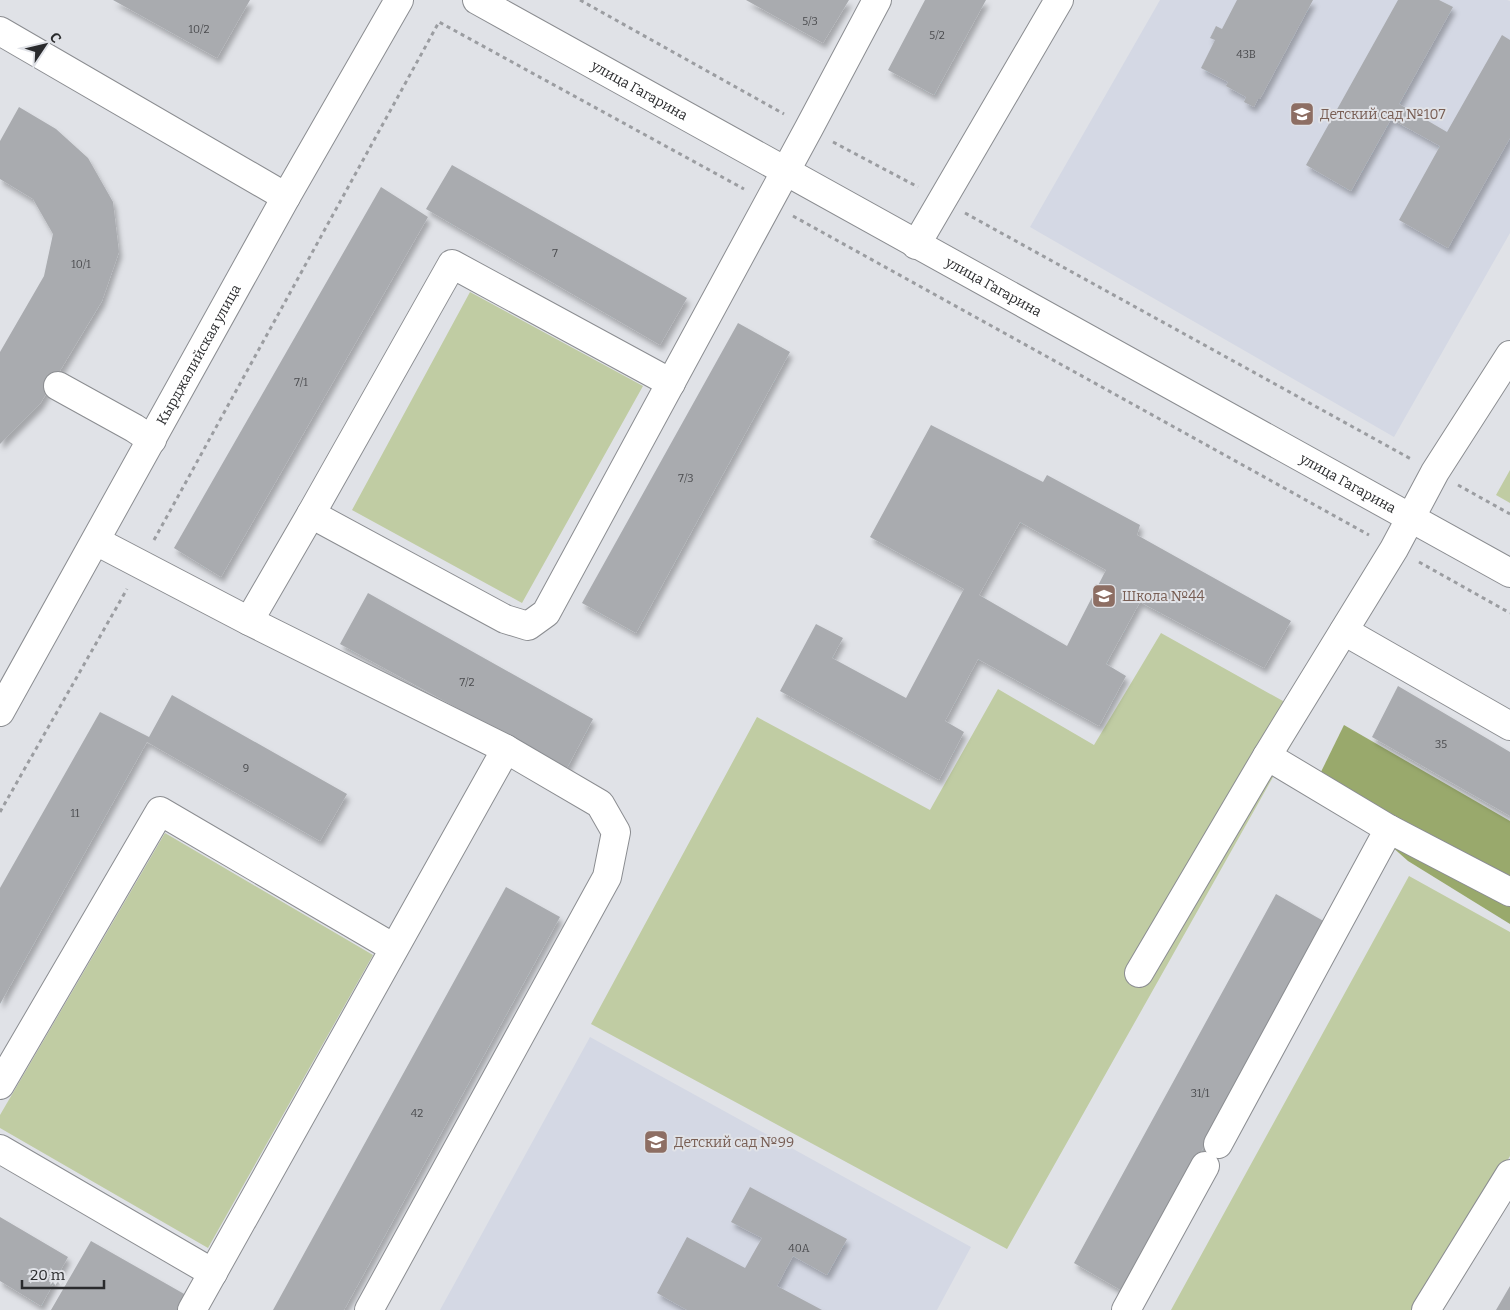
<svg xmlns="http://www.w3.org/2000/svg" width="1510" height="1310" font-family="Bitter,serif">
  <defs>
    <filter id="shadow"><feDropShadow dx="3" dy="5.5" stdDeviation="2.5" flood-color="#0004"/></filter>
  </defs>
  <rect width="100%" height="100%" fill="#e0e2e7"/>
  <path fill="#d4d8e4" d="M1160,0H1507L1510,1V233L1394,437L1030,227Z
    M590,1037L971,1247L937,1310H440Z"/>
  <path fill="#c0cca3" d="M470,292L643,386L522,603L352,510Z
    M1510,470V503L1496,495Z
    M1161,633L1308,715L1007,1249L591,1024L757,717L930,810L998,689L1094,745Z
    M165,833L373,955L208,1248L0,1128V1115Z
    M1409,876L1510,932V1156L1421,1310H1171Z"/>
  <path fill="#99a96c" d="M1344,725L1510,821V924L1408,861L1317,780Z"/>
  <path fill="#a9abaf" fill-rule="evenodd" filter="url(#shadow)" d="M113,0H250L217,58Z
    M746,0H849L823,43Z
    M925,0H986L934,95L888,70Z
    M1237,0H1313L1260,99H1258L1254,107L1244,102L1246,97L1226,86L1228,82L1201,68L1215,40L1210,38L1216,26L1222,29Z
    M1398,0H1439L1453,7L1399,104L1447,132L1502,35L1510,40V138L1448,248L1399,220L1440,146L1391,119L1351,191L1306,165Z
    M19,107L56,129L88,158L113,202L119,252L102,301L40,404L0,444V352L44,276L53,234L33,199L0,179V141Z
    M452,165L687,298L660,345L426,209Z
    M381,187L428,217L221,577L174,548Z
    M738,323L790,352L636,633L582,603Z
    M931,425L1043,482L1047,475L1140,525L1137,535L1291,621L1264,668L1140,602L1106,664L1126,676L1099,726L978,659L945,721L964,732L939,780L780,691L816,624L843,638L832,658L906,698L964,589L870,537ZM1020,522L1106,570L1067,646L979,595Z
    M368,593L593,719L567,768L340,644Z
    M1398,686L1510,752V816L1372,737Z
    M172,695L347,794L320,841L147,742L0,1004V888L100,712L149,737Z
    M506,887L560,917L344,1310H273Z
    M1276,894L1327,923L1124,1292L1074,1263Z
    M750,1187L847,1239L827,1275L793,1256L777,1286L822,1310H687L657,1293L687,1237L745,1268L762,1238L731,1222Z
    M0,1217L68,1257L41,1306L0,1281Z
    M91,1241L193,1299L186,1310H51Z
    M1510,1286V1310H1496Z"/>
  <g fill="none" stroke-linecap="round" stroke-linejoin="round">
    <defs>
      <g id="minor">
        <path id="s1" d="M477,0L1510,573"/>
        <path d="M0,31L286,197"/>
        <path d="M916,245L1059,0"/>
        <path d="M58,386L134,428L152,440"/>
        <path d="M311,514L452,264L671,383"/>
        <path d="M96,541L249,621L506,749L600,804L616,832L607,877L369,1310"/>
        <path d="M249,621L311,514L505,619L528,626L546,613L809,128L877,0"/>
        <path d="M1344,631L1510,726"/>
        <path id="s2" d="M0,712L286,197L399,0"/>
        <path d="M1389,829L1510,892"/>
        <path d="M1139,973L1267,756"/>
        <path d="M0,1085L160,811L394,948"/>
        <path d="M1218,1144L1389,829L1267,756L1394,549L1435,472L1510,355"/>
        <path d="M0,1149L213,1273"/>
        <path d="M192,1310L506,749"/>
        <path d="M1126,1310L1205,1166"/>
        <path d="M1426,1310L1510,1174"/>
      </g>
    </defs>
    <use href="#minor" stroke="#8b8d91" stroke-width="30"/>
    <path stroke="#9b9da1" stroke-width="3" stroke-dasharray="4 4" stroke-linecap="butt" d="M580,0L784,114
      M833,142L918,187
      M965,213L1411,459
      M793,216L1369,535
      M1458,485L1510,514
      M154,540L439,22L744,189
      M1419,562L1510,613
      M0,812L127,589"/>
    <use href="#minor" stroke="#fff" stroke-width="28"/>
  </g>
  <defs>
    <symbol id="school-square" viewBox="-11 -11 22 22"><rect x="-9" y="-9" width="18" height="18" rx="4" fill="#8d6e63" stroke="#e0e2e7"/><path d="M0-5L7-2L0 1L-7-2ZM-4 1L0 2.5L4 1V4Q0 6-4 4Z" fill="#fff"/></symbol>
  </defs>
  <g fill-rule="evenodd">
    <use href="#school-square" x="1288" y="100" width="28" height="28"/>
    <use href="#school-square" x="1090" y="582" width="28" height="28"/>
    <use href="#school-square" x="642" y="1128" width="28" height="28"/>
  </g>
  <g text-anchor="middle" stroke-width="4" stroke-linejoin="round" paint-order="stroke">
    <g font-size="11" fill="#4a4b4e">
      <text x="810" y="25">5/3</text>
      <text x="199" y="33">10/2</text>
      <text x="937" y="39">5/2</text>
      <text x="1246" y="58">43В</text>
      <text x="555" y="257">7</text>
      <text x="81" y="268">10/1</text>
      <text x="301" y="386">7/1</text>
      <text x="686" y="482">7/3</text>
      <text x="467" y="686">7/2</text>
      <text x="1441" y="748">35</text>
      <text x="246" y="772">9</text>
      <text x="75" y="817">11</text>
      <text x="1200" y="1097">31/1</text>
      <text x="417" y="1117">42</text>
      <text x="799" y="1252">40А</text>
    </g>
    <g font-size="14" fill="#2a2b2d" stroke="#e0e2e7">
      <text dy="5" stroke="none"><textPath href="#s1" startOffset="186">улица Гагарина</textPath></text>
      <text dy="5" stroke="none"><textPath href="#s1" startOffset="591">улица Гагарина</textPath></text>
      <text dy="5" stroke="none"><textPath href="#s2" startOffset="409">Кырджалийская улица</textPath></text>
      <text dy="5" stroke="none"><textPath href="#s1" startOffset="996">улица Гагарина</textPath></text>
    </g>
    <g font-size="14" fill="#785e54" stroke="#e0e2e7" text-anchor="start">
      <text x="1320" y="119">Детский сад №107</text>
      <text x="1122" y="601">Школа №44</text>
      <text x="674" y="1147">Детский сад №99</text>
    </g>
  </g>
  <g transform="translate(45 45) rotate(55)" stroke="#e0e2e7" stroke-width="4" paint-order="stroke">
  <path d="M0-4L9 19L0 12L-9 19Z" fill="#2a2b2d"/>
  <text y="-8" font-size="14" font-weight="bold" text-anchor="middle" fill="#2a2b2d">С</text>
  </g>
  <path d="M22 1280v8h82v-8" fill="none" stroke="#2a2b2d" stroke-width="2.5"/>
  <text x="30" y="1280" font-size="15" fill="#2a2b2d" stroke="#e0e2e7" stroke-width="4" paint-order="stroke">20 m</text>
</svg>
